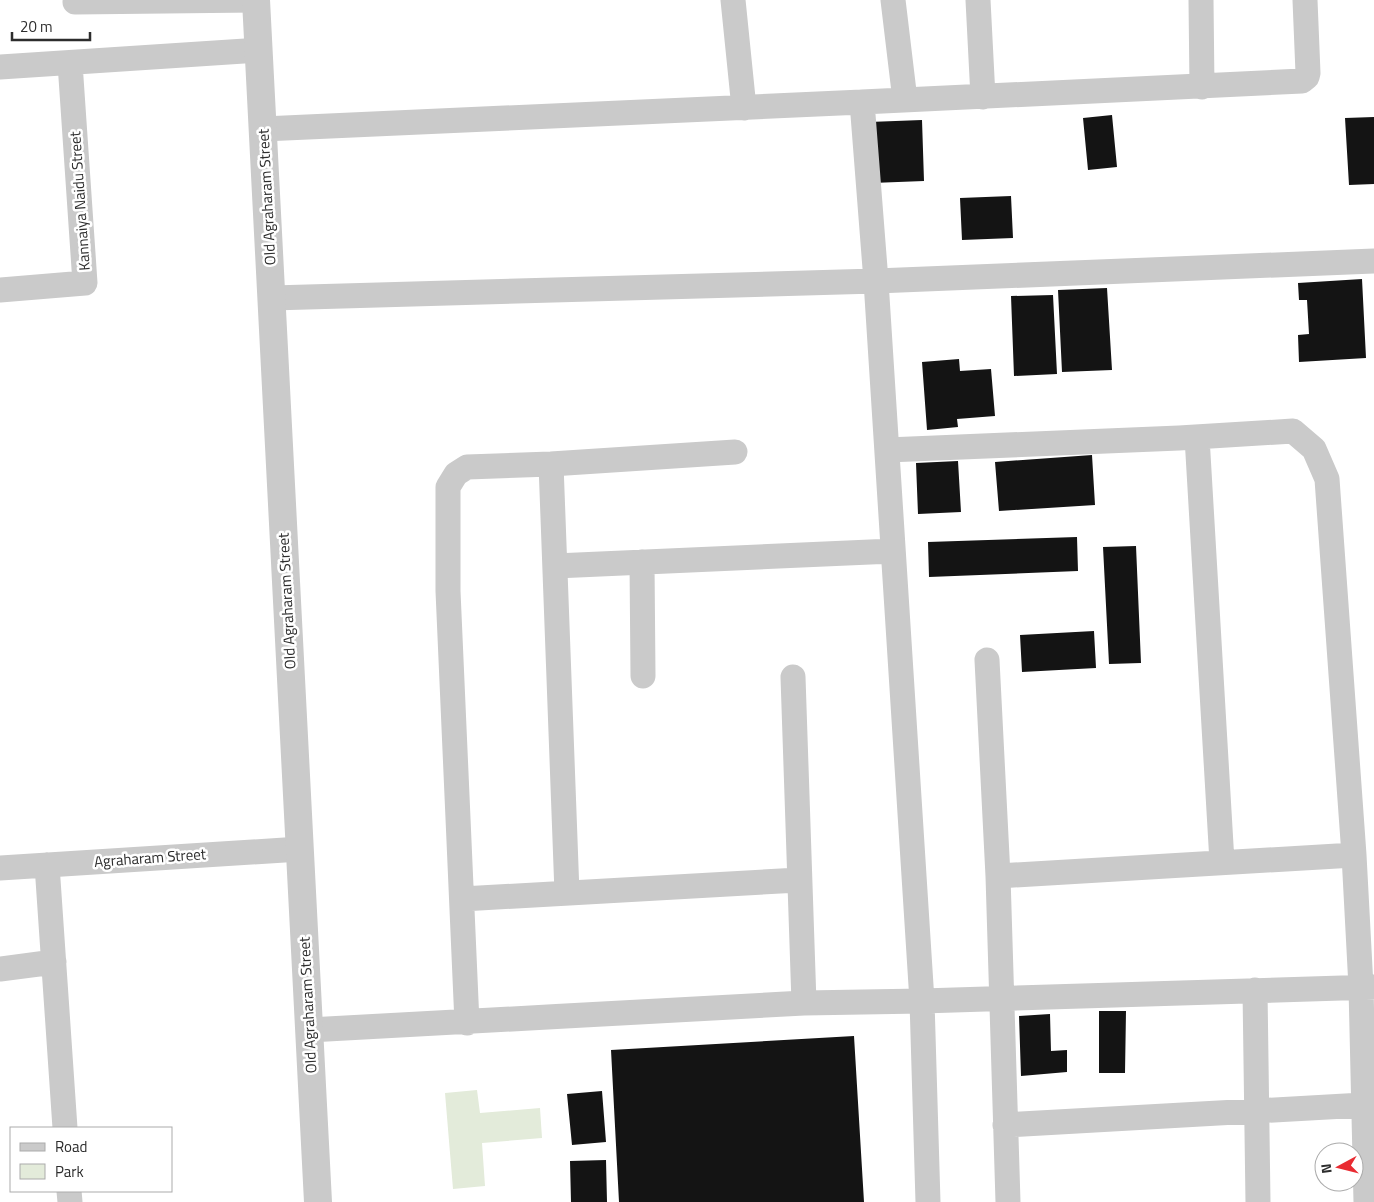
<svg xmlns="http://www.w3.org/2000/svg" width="1374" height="1202" font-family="'Titillium Web',sans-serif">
  <rect width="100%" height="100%" fill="#fff"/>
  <path fill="#e3ebda" d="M477,1090L480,1113L540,1108L542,1138L482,1143L485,1186L453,1189L445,1093Z"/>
  <path fill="#141414" d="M1112,115L1117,167L1088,170L1083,118Z
    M1374,117V184L1349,185L1345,118Z
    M922,120L924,181L872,183L869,122Z
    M1011,196L1013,238L962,240L960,198Z
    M1362,279L1366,358L1299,362L1298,335L1309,334L1307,300H1299L1298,283Z
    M1107,288L1112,370L1062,372L1058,290Z
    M1053,295L1057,374L1014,376L1011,296Z
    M959,359L960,371L991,369L995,416L957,419L958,427L927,430L922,362Z
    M1092,455L1095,505L999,511L995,462Z
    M958,461L961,512L918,514L916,463Z
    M1077,537L1078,571L929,577L928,542Z
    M1136,546L1141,663L1109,664L1103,547Z
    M1094,631L1096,668L1022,672L1020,635Z
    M1099,1011H1126L1125,1073H1099Z
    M1050,1014L1051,1051L1067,1050V1072L1021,1076L1019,1016Z
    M854,1036L864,1202H619L611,1050Z
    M602,1091L606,1142L572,1145L567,1094Z
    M606,1160L607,1202H571L570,1161Z"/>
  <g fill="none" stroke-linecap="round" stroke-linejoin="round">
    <path stroke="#cacaca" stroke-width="25" d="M733,0L744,108
      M893,0L905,100
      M978,0L983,97
      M1201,0L1202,87
      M75,2L256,0
      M0,67L259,50
      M862,102L1302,81L1307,77L1308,73L1305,0
      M263,129L862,102L876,281L272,298
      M1374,261L876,281L922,1001L1374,987
      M0,290L85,283L70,63
      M1197,437L1222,862
      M887,450L1179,438L1293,431L1314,449L1327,479L1354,855L1361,987L1366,1202
      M551,464L567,893
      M642,562L643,676
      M555,566L893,551
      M987,660L998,876L1008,1202
      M47,865L65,1128
      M0,868L300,849
      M998,876L1354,855
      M462,899L799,880
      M0,969L54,962
      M1255,990L1258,1202
      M804,1003L922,1001L928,1202
      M467,1023L448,591V487L456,474L467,467L551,464L735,452
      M309,1030C474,1022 639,1011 804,1003L793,677
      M1005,1125L1363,1105
      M69,1191L70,1202"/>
    <path stroke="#cacaca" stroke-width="28" d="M256,0L318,1202"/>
  </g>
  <g text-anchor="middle" stroke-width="5" stroke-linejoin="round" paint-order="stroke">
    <g font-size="15" fill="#2d2d2d" stroke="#fff">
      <text transform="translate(267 197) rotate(-93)" y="5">Old Agraharam Street</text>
      <text transform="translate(80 201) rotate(-94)" y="5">Kannaiya Naidu Street</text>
      <text transform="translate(287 601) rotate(-93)" y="5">Old Agraharam Street</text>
      <text transform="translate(150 858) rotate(-4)" y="5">Agraharam Street</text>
      <text transform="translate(308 1005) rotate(-93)" y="5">Old Agraharam Street</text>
    </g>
  </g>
  <rect x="10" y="1127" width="162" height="65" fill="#ffffff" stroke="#ababab"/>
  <rect x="20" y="1143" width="25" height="8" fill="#cacaca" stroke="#ababab"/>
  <text x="55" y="1152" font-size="15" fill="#2d2d2d">Road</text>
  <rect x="20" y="1164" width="25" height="15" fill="#e3ebda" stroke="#ababab"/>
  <text x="55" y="1177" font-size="15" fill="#2d2d2d">Park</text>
  <g transform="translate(1339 1167) rotate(263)"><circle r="24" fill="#ffffff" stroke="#ababab"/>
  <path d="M0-4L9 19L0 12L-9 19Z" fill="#e92b32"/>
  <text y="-8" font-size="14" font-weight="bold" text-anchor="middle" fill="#2d2d2d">N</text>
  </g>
  <path d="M12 32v8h78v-8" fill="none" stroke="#2d2d2d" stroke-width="2.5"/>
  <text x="20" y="32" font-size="15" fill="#2d2d2d" stroke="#ffffff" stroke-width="4" paint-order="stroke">20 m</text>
</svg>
